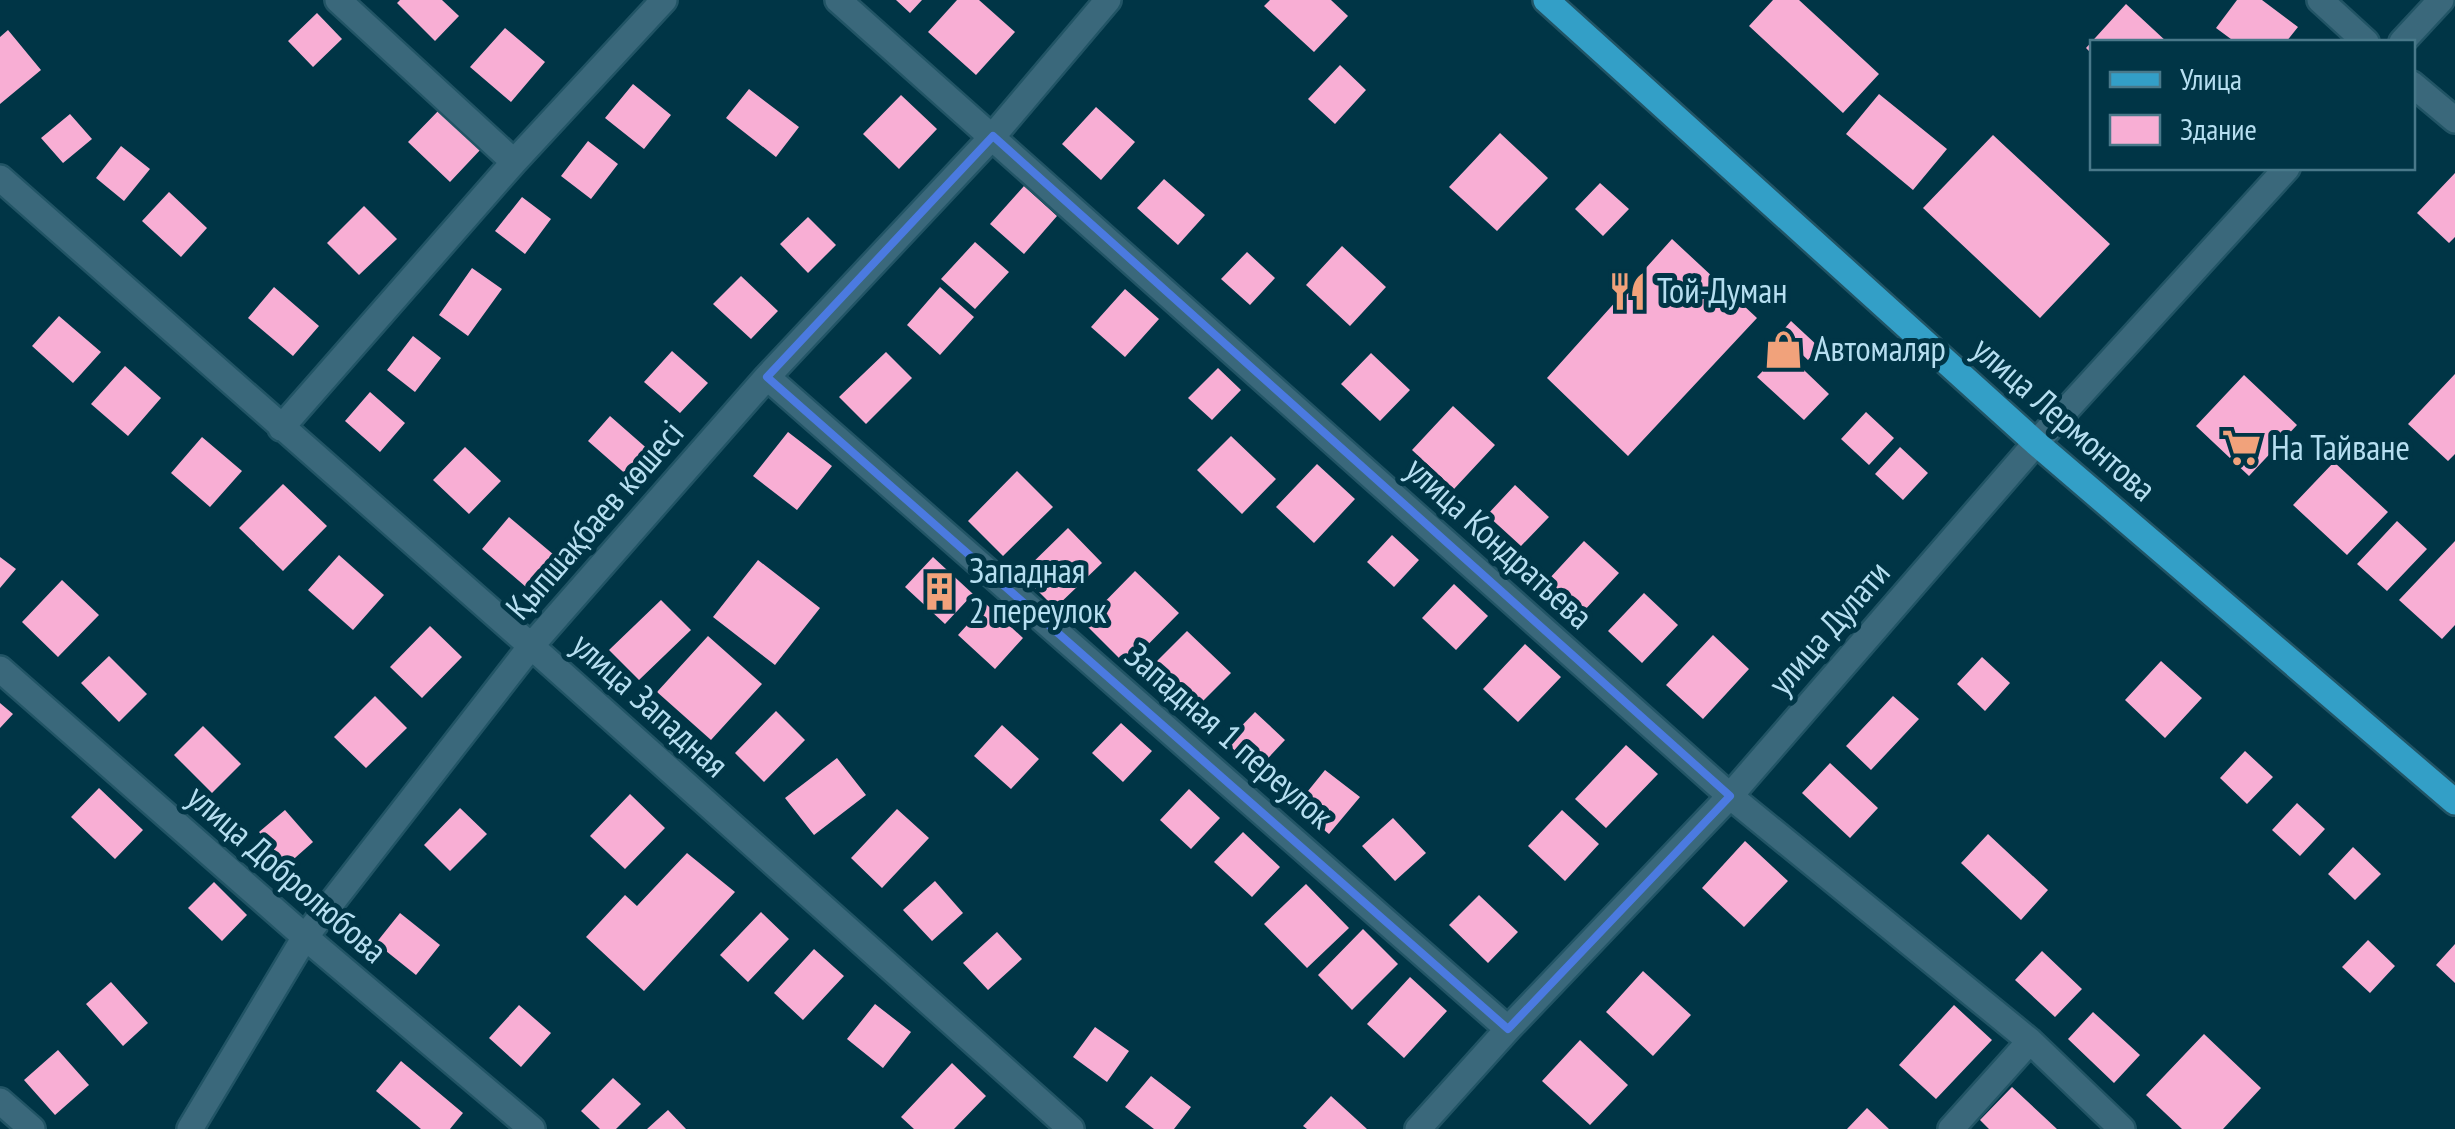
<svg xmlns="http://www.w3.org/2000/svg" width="2455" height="1129" font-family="'PT Sans Narrow',sans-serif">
  <rect width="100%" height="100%" fill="#003546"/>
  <path fill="#f8aed4" d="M400,0H442L459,16L435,41L397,3Z
    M896,0H922L910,13Z
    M957,0H979L1015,32L976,75L928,32Z
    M1270,0H1331L1348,16L1314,52L1264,6Z
    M1773,0H1799L1879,74L1843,113L1749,26Z
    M2237,0H2262L2298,27L2286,42H2235L2216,28Z
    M2126,4L2167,42H2092V54L2086,48Z
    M317,13L342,39L313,67L288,41Z
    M505,28L545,62L511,102L470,67Z
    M8,30L41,70L0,104V37Z
    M1340,65L1366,90L1335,124L1308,99Z
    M633,84L671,115L644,149L605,118Z
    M749,89L799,127L776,157L726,118Z
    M1879,94L1947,149L1913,190L1846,134Z
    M901,95L937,129L899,169L863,134Z
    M1096,107L1135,142L1101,180L1062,144Z
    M441,108L482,148L450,182L408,142Z
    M70,114L92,139L63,163L41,138Z
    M1500,133L1548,178L1497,231L1449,187Z
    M1993,135L2110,244L2040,318L1923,208Z
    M588,141L618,164L591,199L561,176Z
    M121,146L150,169L124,201L96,178Z
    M2455,173V237L2449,243L2417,213Z
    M1164,179L1205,215L1178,245L1137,208Z
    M1600,183L1629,209L1603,236L1575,209Z
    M1024,186L1057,216L1024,254L990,224Z
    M169,192L207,228L181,257L142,221Z
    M522,197L551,219L525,254L495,231Z
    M364,206L397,239L359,275L327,243Z
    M808,217L836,245L808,273L780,244Z
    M1672,239L1757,318L1628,456L1547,378Z
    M975,242L1009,272L975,309L941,279Z
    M1342,246L1386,287L1350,326L1306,285Z
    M1247,252L1275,278L1250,305L1221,279Z
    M472,268L502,289L468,336L439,315Z
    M741,276L778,311L751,339L713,304Z
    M274,287L319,326L293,356L248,318Z
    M940,287L974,317L940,355L907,325Z
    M1125,289L1159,319L1125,357L1091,327Z
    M59,316L101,352L73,383L32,346Z
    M1791,321L1819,347L1808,360L1780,334Z
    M413,336L441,358L415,392L387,370Z
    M1783,350L1829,394L1804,420L1757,377Z
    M672,351L708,383L680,413L644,382Z
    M886,352L912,378L866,424L839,397Z
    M1371,353L1410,390L1380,421L1341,384Z
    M125,366L161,398L128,436L91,404Z
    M1218,368L1241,390L1212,420L1188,398Z
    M2455,374V454L2448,461L2408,424Z
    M2244,375L2297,425L2249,476L2196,426Z
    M370,392L405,423L380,452L345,421Z
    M1453,406L1495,445L1454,489L1412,450Z
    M1866,412L1894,438L1869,465L1841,439Z
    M610,416L651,452L629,477L588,441Z
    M788,432L832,466L797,510L753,476Z
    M1231,436L1276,479L1242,514L1197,470Z
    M202,437L242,471L210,507L171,473Z
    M465,447L501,481L469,514L433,480Z
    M1900,447L1928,473L1903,500L1875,474Z
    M2334,462L2388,512L2347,555L2293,505Z
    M1317,464L1355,499L1314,543L1276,507Z
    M1017,471L1053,507L1003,556L968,521Z
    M283,484L327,526L283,571L239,528Z
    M1515,485L1549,517L1521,546L1487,515Z
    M509,517L554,555L526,587L482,549Z
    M2397,521L2427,549L2387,591L2357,564Z
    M1068,528L1102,563L1055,608L1021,574Z
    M1392,535L1419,560L1394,587L1367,562Z
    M1584,541L1619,573L1583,612L1548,580Z
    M2455,541V625L2442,639L2399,600Z
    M339,555L384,595L353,630L308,590Z
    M0,557L16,569L0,588Z
    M933,557L973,594L945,624L905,587Z
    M758,560L820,608L775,665L713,617Z
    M1135,571L1179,613L1127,666L1084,623Z
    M62,580L99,615L58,657L22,622Z
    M1454,584L1488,616L1456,650L1422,618Z
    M1644,593L1678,625L1642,663L1608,631Z
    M661,600L691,630L639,680L609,650Z
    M986,604L1023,638L995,669L958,635Z
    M430,626L462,657L422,698L390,667Z
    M1187,631L1231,673L1194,710L1150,668Z
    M1713,635L1749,669L1703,719L1666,685Z
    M708,636L762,684L711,740L657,692Z
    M1525,644L1561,677L1518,722L1483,689Z
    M109,656L147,694L119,722L81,683Z
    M1982,657L2010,683L1985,711L1957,684Z
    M2161,661L2202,698L2165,738L2125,700Z
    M375,696L407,728L366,768L334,737Z
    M1893,696L1919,719L1871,770L1846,746Z
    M0,703L13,714L0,728Z
    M776,711L805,740L764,782L735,753Z
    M1255,712L1285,740L1256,771L1226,742Z
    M1121,723L1152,751L1123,782L1092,753Z
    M1002,725L1039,759L1011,789L974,756Z
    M203,726L241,764L212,793L174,755Z
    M1626,745L1658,774L1606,828L1575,799Z
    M2245,751L2273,777L2247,804L2220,778Z
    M837,758L866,795L814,835L785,798Z
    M1830,763L1878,808L1850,838L1802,793Z
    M1325,770L1360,797L1329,834L1295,807Z
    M99,788L143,830L115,859L71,817Z
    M1189,789L1220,818L1191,849L1160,820Z
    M630,794L665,828L625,869L590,836Z
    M2297,803L2325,829L2300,856L2272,830Z
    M460,808L487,834L450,871L424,845Z
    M897,809L929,838L882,888L851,858Z
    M285,810L313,842L287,865L259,832Z
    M1562,810L1599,844L1565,881L1528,846Z
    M1393,818L1426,853L1395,881L1362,846Z
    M1243,832L1280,867L1252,897L1214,862Z
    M1988,834L2048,890L2021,920L1961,863Z
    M1745,841L1788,881L1744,927L1702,888Z
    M2353,847L2381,874L2355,900L2328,874Z
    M687,853L735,892L644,991L586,937L625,895L637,906Z
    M935,881L963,913L932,941L903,910Z
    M214,882L247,915L222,941L188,908Z
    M1306,884L1349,928L1307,968L1264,924Z
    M1479,895L1518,932L1488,963L1449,925Z
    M761,912L789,939L748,982L720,955Z
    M400,913L440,945L416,975L376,943Z
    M1363,929L1398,964L1352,1010L1318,975Z
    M997,932L1022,959L988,990L963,963Z
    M2368,940L2395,966L2370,993L2342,967Z
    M2455,944V983L2436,965Z
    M814,949L844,976L803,1020L774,993Z
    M2042,951L2082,989L2055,1017L2015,980Z
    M1643,971L1691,1015L1653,1056L1606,1012Z
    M1410,977L1447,1011L1404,1058L1367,1024Z
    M111,982L148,1023L123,1046L86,1004Z
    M875,1004L911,1032L883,1068L847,1039Z
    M519,1005L551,1033L521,1067L489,1038Z
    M1954,1005L1992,1040L1936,1099L1899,1065Z
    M2093,1012L2140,1055L2114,1083L2068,1039Z
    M1095,1027L1129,1051L1107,1082L1073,1057Z
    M2204,1034L2261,1088L2223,1129H2182L2146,1095Z
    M1580,1040L1628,1085L1590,1125L1542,1081Z
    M58,1050L89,1085L55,1115L24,1080Z
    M401,1061L463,1113L450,1129H421L376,1091Z
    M952,1063L986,1096L954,1129H914L901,1117Z
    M1151,1076L1191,1107L1174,1129H1154L1125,1107Z
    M613,1078L641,1104L616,1129H600L581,1111Z
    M2012,1087L2057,1129H1989L1980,1120Z
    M1331,1096L1367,1129H1307L1303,1126Z
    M1867,1108L1889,1129H1847Z
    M668,1110L686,1129H647Z"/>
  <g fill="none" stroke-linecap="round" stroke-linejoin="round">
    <defs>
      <path id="minor" d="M338,0L514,162
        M838,0L1730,796L2030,1041L2122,1129
        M2320,0L2366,42
        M2402,42L2441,0
        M2412,84L2455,120
        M0,178L531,646L1071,1129
        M767,377L1508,1029
        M281,428L514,162L664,0
        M0,669L305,937L532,1129
        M0,1101L32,1129
        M190,1129L305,937L531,646L767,377L993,136L1108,0
        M1418,1129L1508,1029L1730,796L2036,443L2287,168
        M1951,1129L2030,1041"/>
      <path id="major" d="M1546,0L2036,443L2455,802"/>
    </defs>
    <use href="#minor" stroke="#215465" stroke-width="30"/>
    <use href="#major" stroke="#215465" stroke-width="30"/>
    <use href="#minor" stroke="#3a687b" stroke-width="25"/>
    <use href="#major" stroke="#339fc7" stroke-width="25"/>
  </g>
  <path fill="none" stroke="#4b7ae0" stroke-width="8" stroke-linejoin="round" d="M993,136L1730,796L1508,1029L767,377Z"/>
  <defs>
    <symbol id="restaurant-bare" viewBox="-9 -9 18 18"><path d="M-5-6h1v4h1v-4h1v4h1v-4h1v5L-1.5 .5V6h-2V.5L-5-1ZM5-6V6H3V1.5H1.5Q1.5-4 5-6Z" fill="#f1a27b" stroke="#003546" stroke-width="2.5" paint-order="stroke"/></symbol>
    <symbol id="shop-bare" viewBox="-9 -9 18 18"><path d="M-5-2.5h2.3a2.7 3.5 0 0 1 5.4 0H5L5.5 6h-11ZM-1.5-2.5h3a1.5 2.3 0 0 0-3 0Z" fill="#f1a27b" stroke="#003546" stroke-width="2.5" paint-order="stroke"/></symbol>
    <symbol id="supermarket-bare" viewBox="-9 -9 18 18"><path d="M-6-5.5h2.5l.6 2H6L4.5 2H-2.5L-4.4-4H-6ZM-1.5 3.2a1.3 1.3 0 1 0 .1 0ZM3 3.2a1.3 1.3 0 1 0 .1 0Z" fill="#f1a27b" stroke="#003546" stroke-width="2.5" paint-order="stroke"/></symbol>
    <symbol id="building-bare" viewBox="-9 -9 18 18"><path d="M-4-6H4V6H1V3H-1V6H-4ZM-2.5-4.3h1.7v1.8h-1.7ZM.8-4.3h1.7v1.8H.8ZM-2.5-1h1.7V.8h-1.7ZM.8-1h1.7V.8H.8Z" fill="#f1a27b" stroke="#003546" stroke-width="2.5" paint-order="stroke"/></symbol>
  </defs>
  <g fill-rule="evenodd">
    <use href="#restaurant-bare" x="1600" y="264" width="55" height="55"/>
    <use href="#shop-bare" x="1756" y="322" width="55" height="55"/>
    <use href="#supermarket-bare" x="2214" y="420" width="55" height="55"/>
    <use href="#building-bare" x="912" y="564" width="55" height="55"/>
  </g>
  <g text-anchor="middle" stroke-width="10" stroke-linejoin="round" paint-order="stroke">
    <g font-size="35" fill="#b6dff1" stroke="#003546" text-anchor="start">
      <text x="1657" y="303">Той-Думан</text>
      <text x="1814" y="361">Автомаляр</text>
      <text x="2271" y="460">На Тайване</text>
      <text x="969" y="583">Западная<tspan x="969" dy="40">2 переулок</tspan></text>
    </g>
    <g font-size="35" fill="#b6dff1" stroke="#003546">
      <text transform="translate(2064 419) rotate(41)" y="12">улица Лермонтова</text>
      <text transform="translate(595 520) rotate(-49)" y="12">Қыпшақбаев көшесі</text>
      <text transform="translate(1499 543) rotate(42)" y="12">улица Кондратьева</text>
      <text transform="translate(1829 628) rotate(-49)" y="12">улица Дулати</text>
      <text transform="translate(650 705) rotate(42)" y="12">улица Западная</text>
      <text transform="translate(1229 736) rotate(41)" y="12">Западная 1 переулок</text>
      <text transform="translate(287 874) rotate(41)" y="12">улица Добролюбова</text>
    </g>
  </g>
  <rect x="2090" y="40" width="325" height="130" fill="#003546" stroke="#49798a" stroke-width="2.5"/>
  <rect x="2110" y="72" width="50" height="15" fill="#339fc7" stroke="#49798a" stroke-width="2.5"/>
  <text x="2180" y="90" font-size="30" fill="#b6dff1">Улица</text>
  <rect x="2110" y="115" width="50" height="30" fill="#f8aed4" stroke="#49798a" stroke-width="2.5"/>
  <text x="2180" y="140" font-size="30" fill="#b6dff1">Здание</text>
</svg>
